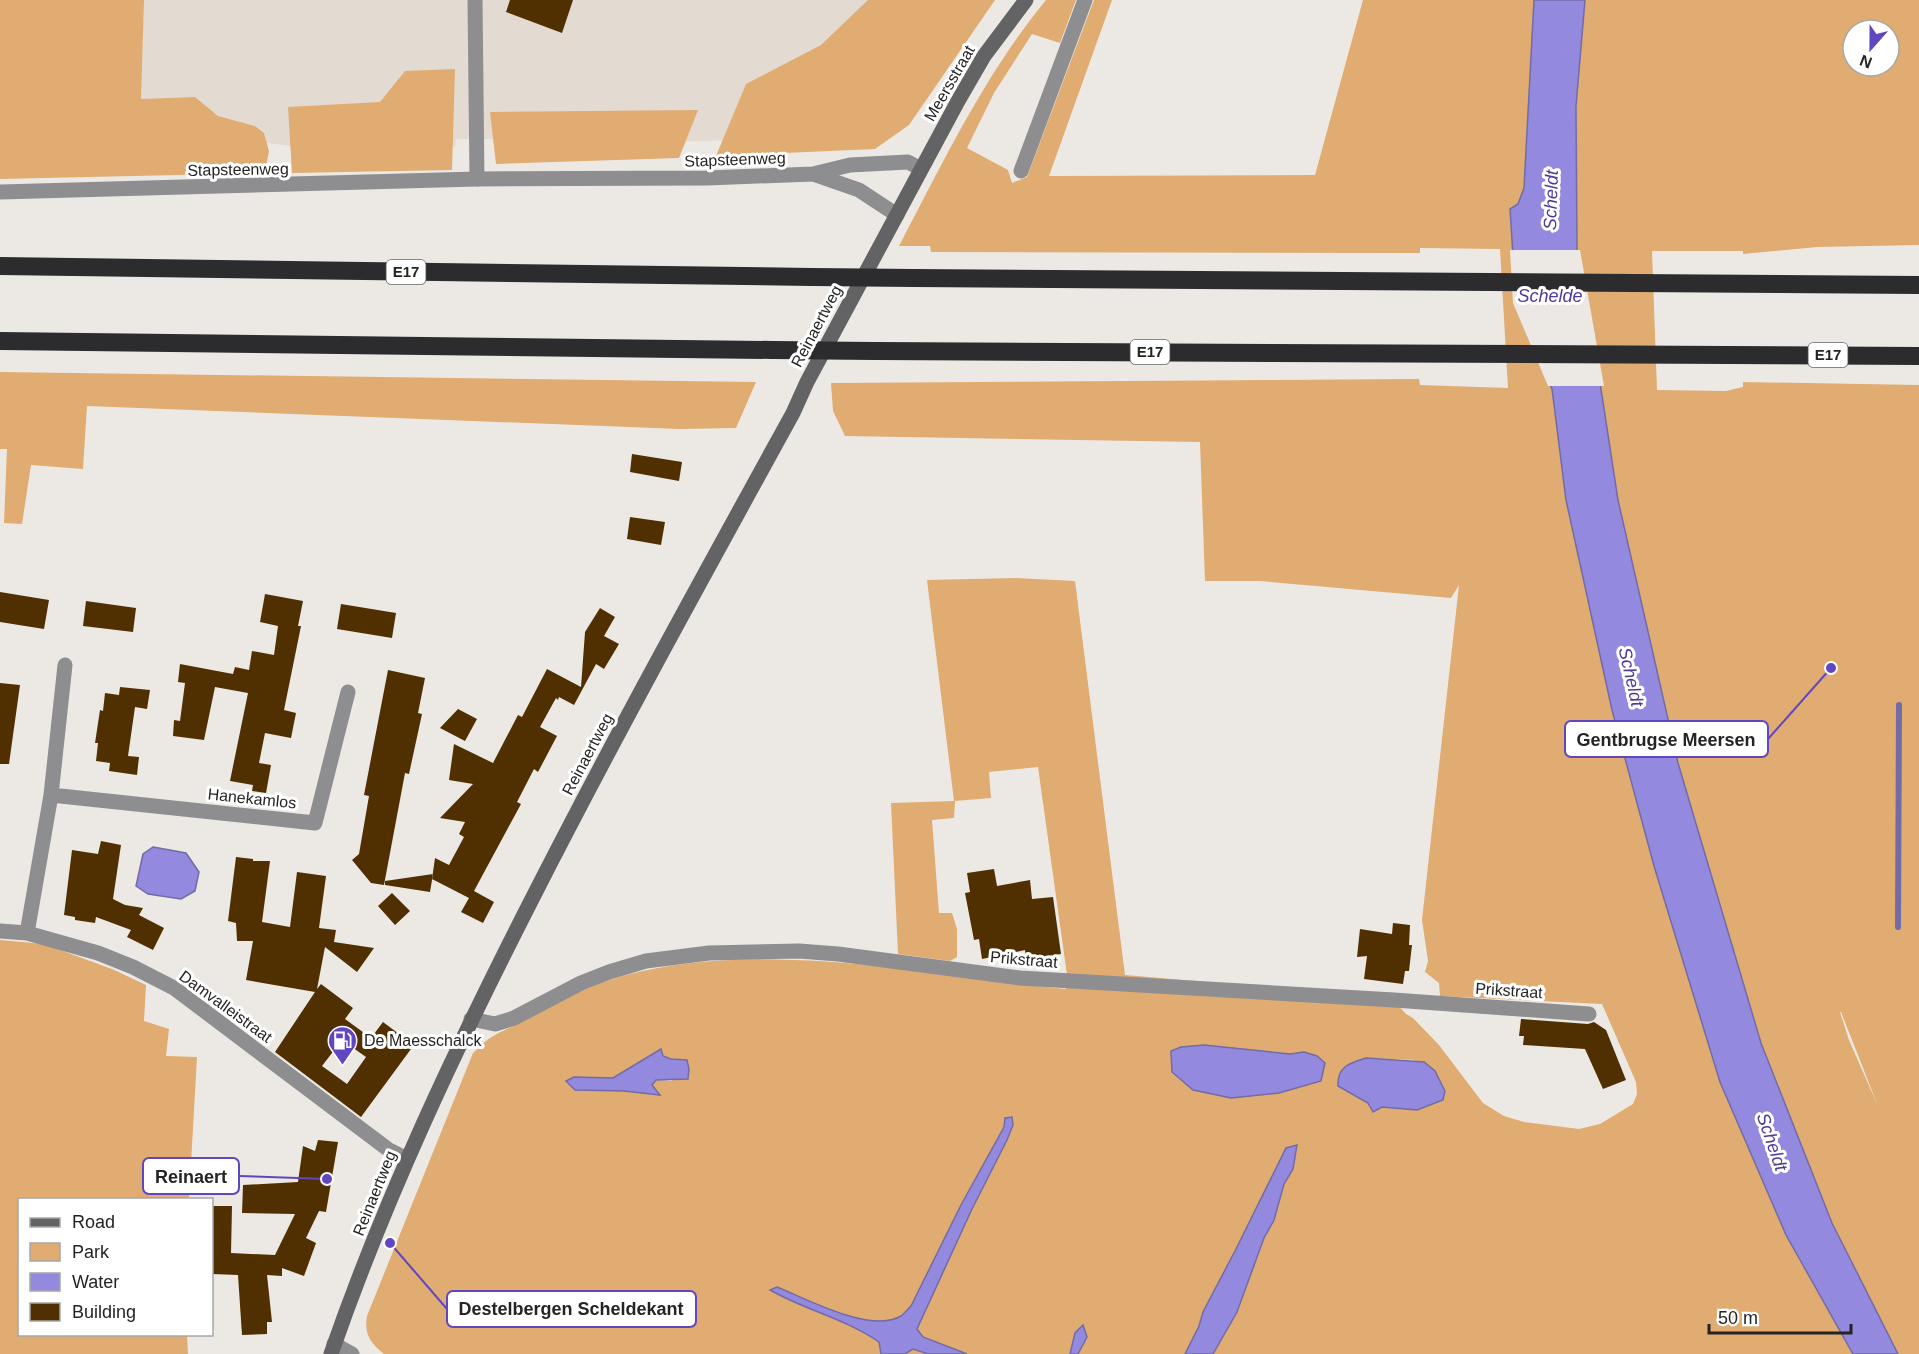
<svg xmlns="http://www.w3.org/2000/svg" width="1919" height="1354" font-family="Helvetica,sans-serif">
  <rect width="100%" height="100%" fill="#ece9e5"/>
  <path fill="#e3dad1" d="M144,0H969L845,137L555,145L495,139H456L455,147L315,149L267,143L264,133L255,126L218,116L195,97L140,99Z"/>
  <path fill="#e0ac71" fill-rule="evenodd" d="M0,0H144L141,99L195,97L218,116L255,126L264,133L269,151L265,173L0,179Z
    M868,0H995L909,125L875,149L716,156L746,84L821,45Z
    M1046,0H1076L1060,43L1032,34L994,93L967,148L1008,170L1012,183L1027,177L1094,0H1112L1049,176L1315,175L1363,0H1534L1524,188L1518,205L1516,302L1552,389L1566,500L1720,1082L1786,1235L1853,1354H384C370,1343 364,1334 367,1316L473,1053C479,1048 484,1042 490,1038C500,1031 519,1024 531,1017C559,1001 590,985 622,976C764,938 922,975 1066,989L1067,975L1038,767L989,772L991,798L955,801L954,818L932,820L939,913H952L957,929V957L950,961L898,954L891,803L954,801L927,580L1016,578L1075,581L1125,975L1324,992L1389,995L1406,1014L1413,1018L1439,1045L1483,1103L1504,1116L1524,1122L1579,1129L1600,1124L1633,1104L1637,1094L1636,1082L1602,1004L1440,996L1439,983L1425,972L1428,961L1422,920L1459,585L1451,598L1260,581H1205L1200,442L845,436L833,411L831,383L1419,379L1420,385L1508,388L1500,249L1420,248V253L931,252L930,246H899C943,162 985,74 1046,0ZM1204,1045L1290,1054L1279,1093L1263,1094L1172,1072L1171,1051ZM661,1049L663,1056L671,1059L687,1060L672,1081L656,1080L651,1085L659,1095L624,1091H582L574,1077L613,1078ZM1366,1058L1415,1060L1373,1112L1368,1103L1339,1086L1343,1069L1353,1062Z
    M1585,0H1919V245L1817,247L1743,254V251H1652L1657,390L1726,391L1743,387V382L1919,385V1354H1898L1832,1223L1761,1043L1678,763L1618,500L1601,389L1577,250L1576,106ZM1853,30H1889V66H1853ZM1840,1012H1841L1878,1106L1849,1040Z
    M455,69L452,170L292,173L288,107L380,102L405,71Z
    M698,110L679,158L496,164L490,112Z
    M0,372L756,382L736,428L679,429L87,406L83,469L31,465L22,524L4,523L7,449H0Z
    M0,940L44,944L112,969L146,985L144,1021L169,1029L166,1056L197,1057L189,1199L20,1200V1334L187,1335L188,1354H0Z"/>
  <path fill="#9389de" stroke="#726ba6" stroke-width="1.5" d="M1534,0H1585L1576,106L1577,250L1601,389L1618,500L1678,763L1761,1043L1832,1223L1898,1354H1853L1786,1235L1720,1082L1654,866L1612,710L1566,500L1552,389L1516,302L1510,209L1518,204L1524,188Z
    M153,847L186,853L199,872L195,891L181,899L148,894L136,886L143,854Z
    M1204,1045L1290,1054L1304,1052L1317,1056L1325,1063L1321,1081L1279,1093L1231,1098L1193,1090L1172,1072L1171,1051L1181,1047Z
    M661,1049L663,1056L671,1059L687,1060L689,1069L688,1079L656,1080L652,1085L660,1095L624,1091L575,1090L566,1081L574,1077L613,1078Z
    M1366,1058L1424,1062L1435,1071L1445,1091L1443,1100L1417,1110L1382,1107L1373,1112L1368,1103L1338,1086C1337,1067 1349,1063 1366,1058Z
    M1012,1117L1013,1125L1007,1140L972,1209L917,1329L923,1337L967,1354H928L913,1349L905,1354H881L879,1342C846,1319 805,1310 770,1290L777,1287C807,1299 871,1334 901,1316C904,1314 908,1309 911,1306L961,1205L1004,1127L1005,1118Z
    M1297,1145L1293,1169L1284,1184L1274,1220L1264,1238L1237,1312L1213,1354H1185L1199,1326L1203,1312L1236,1249L1286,1148Z
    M1083,1325L1087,1337L1078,1354H1070L1075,1333Z"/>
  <path fill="#ece9e5" d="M1510,250H1580L1604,386H1548L1513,303Z"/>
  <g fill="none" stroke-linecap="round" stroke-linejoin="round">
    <path stroke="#726ba6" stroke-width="6" d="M1898,927L1899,705"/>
  </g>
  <path fill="#502f00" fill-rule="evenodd" d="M510,0H573L562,33L506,12Z
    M632,454L682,462L679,481L630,472Z
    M630,517L665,522L661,545L627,539Z
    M0,592L49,600L44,629L0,622Z
    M265,594L303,601L298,626H301L284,710L296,713L291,738L265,733L259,763L271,765L266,793L252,791L253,785L230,781L248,693L215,687L204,740L173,736L174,720L180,721L185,683L178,682L180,664L233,674L235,667L249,670L252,651L274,655L278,626L260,622Z
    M86,601L136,608L133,632L83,626Z
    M341,604L396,613L392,638L337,629Z
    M600,608L615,617L604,636L619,644L604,669L596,664L574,705L559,697L558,700L556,698L540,727L557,736L538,772L534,769L517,802L521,804L474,891L494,902L483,923L461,912L469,898L432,879L435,858L449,865L464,837L459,834L465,822L440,818L473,784L449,780L454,744L493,763L518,715L522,717L547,669L581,687L585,632Z
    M388,670L425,678L418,713L422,714L409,774L405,773L384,885L371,883L352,860L359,854L369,796L364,795Z
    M0,683L20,685L9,764H0Z
    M120,687L150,690L147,709L135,707L128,756L139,757L137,775L109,771L110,763L96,761L98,743H95L100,710L103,711L105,693L119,695Z
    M458,709L477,719L465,741L440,728Z
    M101,841L121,845L113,899L125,905L143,908L139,915L164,928L153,950L127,937L131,930L96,917L95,923L75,920V917L64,915L72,850L98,854Z
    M236,857L253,859V861H270L262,922L290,927L297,872L326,876L319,928L336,930L334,942L374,948L357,972L325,947L317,989L321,984L353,1008L345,1019L371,1038L383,1022L399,1034L396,1038L411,1049L361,1117L275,1052L315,992L246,980L253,941H237L236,923L228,921ZM342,1040L366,1057L347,1084L322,1066Z
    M994,869L997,886L1030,880L1032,899L1053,897L1061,954L1040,957L1041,959L1026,961L1025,950L982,959L979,939L974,940L965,893L970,892L967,873Z
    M433,874L430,892L385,885V881Z
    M392,893L410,911L395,925L378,906Z
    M1393,923L1410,925L1409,945H1412L1409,971H1405L1403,984L1364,979L1367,956L1357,957L1360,929L1392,934Z
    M1521,1019L1588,1024L1594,1022L1606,1030L1626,1080L1603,1089L1585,1049L1523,1045L1524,1036H1519Z
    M318,1140L338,1142L326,1212L319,1211L306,1238L316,1243L304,1276L282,1268V1276L267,1275L272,1322H267V1334L242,1335L238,1275L212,1274V1206H232L231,1253L275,1255L295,1214L242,1213L243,1185L298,1182L303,1146L315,1151Z"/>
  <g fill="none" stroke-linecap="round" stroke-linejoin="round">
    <path stroke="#8e8e90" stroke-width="15" d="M475,0L477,179
      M1021,171L1085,0
      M51,795L315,823L348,692
      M0,931L27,933L98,953L133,967L174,988L389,1150L407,1159
      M27,933L51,795L65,665
      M471,1019L495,1024L514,1018L581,983L609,972L646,961L709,953L799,951L838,954L1020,978L1394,1000L1589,1014
      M334,1344L352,1354"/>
    <path stroke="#8e8e90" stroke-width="15" d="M813,174L859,190L897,215
      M0,192L477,179L707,178L813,174L850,165L908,162L921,169"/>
    <path stroke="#636365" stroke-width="15" d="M331,1354C385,1198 456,1048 531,901C615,736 704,575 793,413L807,382L958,101L984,56L1026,0"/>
    <path stroke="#2c2c2f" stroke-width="18" d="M0,266L812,277
      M914,278L1919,285
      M0,341L773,350
      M875,351L1919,356"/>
    <path stroke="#2c2c2f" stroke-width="18" d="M812,277L914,278
      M773,350L875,351"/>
  </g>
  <defs>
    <symbol id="fuel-pin" viewBox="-11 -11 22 30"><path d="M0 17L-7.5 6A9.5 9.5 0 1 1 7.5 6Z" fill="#6147bf" stroke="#fff"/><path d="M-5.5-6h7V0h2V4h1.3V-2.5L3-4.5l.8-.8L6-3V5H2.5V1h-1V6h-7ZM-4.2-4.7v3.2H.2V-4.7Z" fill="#fff"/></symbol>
  </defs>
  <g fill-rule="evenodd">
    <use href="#fuel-pin" x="326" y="1024" width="33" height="45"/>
  </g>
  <g text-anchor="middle" stroke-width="6" stroke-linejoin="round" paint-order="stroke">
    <g fill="#fff" stroke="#666665" stroke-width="1.5">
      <rect x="386.5" y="260" width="39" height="24" rx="4.5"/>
      <rect x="1130.5" y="340" width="39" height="24" rx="4.5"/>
      <rect x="1808.5" y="343" width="39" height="24" rx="4.5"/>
    </g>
    <g font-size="15" font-weight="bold" fill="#252423">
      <text x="406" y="277">E17</text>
      <text x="1150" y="357">E17</text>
      <text x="1828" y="360">E17</text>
    </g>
    <g font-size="16" fill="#252423" stroke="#fff">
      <text transform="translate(949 83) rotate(-60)" y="6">Meersstraat</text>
      <text transform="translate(735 159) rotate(-2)" y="6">Stapsteenweg</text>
      <text transform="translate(238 169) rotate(-1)" y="6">Stapsteenweg</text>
      <text transform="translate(816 326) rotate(-62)" y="6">Reinaertweg</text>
      <text transform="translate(587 754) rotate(-62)" y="6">Reinaertweg</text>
      <text transform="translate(252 798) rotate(6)" y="6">Hanekamlos</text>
      <text transform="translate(1024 959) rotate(5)" y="6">Prikstraat</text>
      <text transform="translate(1509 990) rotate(4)" y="6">Prikstraat</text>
      <text transform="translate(226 1006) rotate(36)" y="6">Damvalleistraat</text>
      <text transform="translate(374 1193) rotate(-68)" y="6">Reinaertweg</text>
    </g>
    <g font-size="16" fill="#252423" stroke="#fff" text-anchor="start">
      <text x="364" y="1046">De Maesschalck</text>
    </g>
    <g font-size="18" font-style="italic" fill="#4f399d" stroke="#fff">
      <text transform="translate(1551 200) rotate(-88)" y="6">Scheldt</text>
      <text x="1550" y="302">Schelde</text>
      <text transform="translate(1631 677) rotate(77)" y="6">Scheldt</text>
      <text transform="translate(1772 1142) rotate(71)" y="6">Scheldt</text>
    </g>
  </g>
  <path fill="none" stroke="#6147bf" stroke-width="2" d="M1831 668L1768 739M327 1179L239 1176M390 1243L447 1309"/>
  <g fill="#6147bf" stroke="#fff" stroke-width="2">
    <circle cx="1831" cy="668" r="6"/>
    <circle cx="327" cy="1179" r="6"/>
    <circle cx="390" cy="1243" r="6"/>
  </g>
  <g fill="#fff" stroke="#6147bf" stroke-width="2">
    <rect x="1565" y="721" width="203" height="36" rx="6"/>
    <rect x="143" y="1158" width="96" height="36" rx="6"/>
    <rect x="447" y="1291" width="249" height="36" rx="6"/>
  </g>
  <g font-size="18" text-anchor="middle" font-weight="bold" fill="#252423">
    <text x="1666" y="746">Gentbrugse Meersen</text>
    <text x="191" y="1183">Reinaert</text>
    <text x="571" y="1315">Destelbergen Scheldekant</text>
  </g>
  <rect x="18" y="1198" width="195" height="138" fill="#ffffff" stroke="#a8a7a7" stroke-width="1.5"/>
  <rect x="30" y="1218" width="30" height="9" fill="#636365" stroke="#a8a7a7" stroke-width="1.5"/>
  <text x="72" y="1228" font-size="18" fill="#252423">Road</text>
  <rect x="30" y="1243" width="30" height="18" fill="#e0ac71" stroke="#a8a7a7" stroke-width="1.5"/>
  <text x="72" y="1258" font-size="18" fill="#252423">Park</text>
  <rect x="30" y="1273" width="30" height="18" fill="#9389de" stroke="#a8a7a7" stroke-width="1.5"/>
  <text x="72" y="1288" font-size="18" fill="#252423">Water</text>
  <rect x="30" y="1303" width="30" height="18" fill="#502f00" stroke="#a8a7a7" stroke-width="1.5"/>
  <text x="72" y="1318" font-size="18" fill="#252423">Building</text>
  <g transform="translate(1871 48) rotate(201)"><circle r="28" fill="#ffffff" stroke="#a8a7a7" stroke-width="1.5"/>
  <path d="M0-4.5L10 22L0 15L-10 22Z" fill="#6147bf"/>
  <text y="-9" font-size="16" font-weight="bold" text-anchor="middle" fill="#252423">N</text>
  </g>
  <path d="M1709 1324v9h142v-9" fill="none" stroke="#252423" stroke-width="3"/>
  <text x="1718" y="1324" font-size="18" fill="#252423" stroke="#ffffff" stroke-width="4.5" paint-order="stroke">50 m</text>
</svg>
